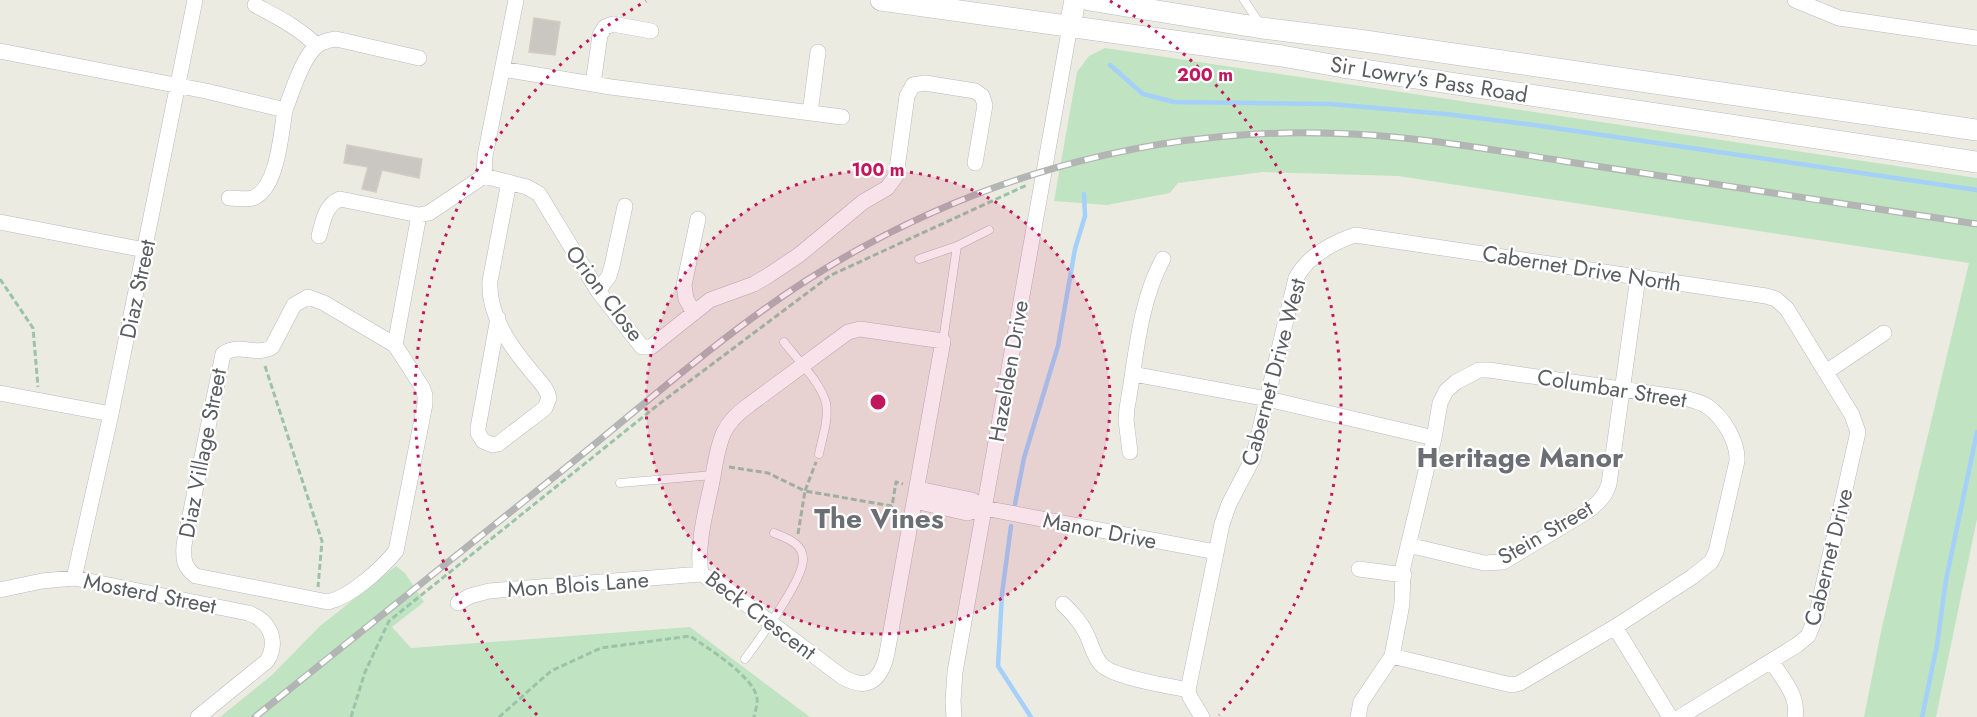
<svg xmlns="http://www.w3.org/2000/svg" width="1977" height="717" font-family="Jost,sans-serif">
  <rect width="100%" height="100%" fill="#ecebe2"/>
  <path fill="#c0e3c2" d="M1105,48L1977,178V519L1936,717H1864L1882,627L1969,263L1398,176L1263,172L1178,183L1170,193L1107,205L1054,201L1077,72L1089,56Z
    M396,566L405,573L424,602L392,627L411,648L690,627L810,717H220L272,675L320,626Z"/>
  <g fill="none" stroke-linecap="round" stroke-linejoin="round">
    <path stroke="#a5d0f9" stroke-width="4.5" d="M1110,65L1143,94L1174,102L1330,104L1445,114L1534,125L1977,190
      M1015,504L1024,458L1058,346L1075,249L1085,216L1084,194
      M1011,526L1002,594L998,666L1031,717
      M1922,717L1937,645L1946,580L1977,432"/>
  </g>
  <path fill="#cac7c2" stroke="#d0cdc1" stroke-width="1.5" d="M534,18L560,22L555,55L529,52Z
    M347,145L422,159L419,178L382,170L376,192L362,189L368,167L344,163Z"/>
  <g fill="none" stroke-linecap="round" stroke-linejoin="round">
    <defs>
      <path id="lane" d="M1244,0L1260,24
        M919,259L957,246
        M943,341L957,246L989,230
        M784,342C797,359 821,383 826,403C829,420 822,438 819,454
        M620,483L713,475
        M745,659C758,641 804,580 803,559C803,543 786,538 774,533"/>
      <path id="street" d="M516,0L485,156L484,176L527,187L539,194L598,291L642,347H651L710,300L754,284L769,275L799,255L863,202L887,188L896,176L907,96L913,85L925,83L975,91L982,96L985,105L975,163
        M1795,0L1839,18L1977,38
        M255,5C277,17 298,27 316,45
        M0,51L206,91L285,110C292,93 303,55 318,45C323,41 329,40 336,39L419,58
        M502,69L611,87L842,117
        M593,84L600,35L605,27L613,24L651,31
        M810,113L818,52
        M229,198C237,198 246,200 253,198C278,188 281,133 285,110
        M0,222L145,250
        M319,236C323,222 325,205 340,199L419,215L429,213L484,176
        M598,291L609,276L612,266L625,206
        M308,297L324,303L395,345L422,387L425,395V404L396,551C380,570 352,596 328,602L196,576C184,568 183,559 184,545L223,354C239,342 256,357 272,347L294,305Z
        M694,313L686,299L684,285L698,219
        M498,318L478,428V433L483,441L493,445L498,444L545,408L549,398C547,387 537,379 531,371C510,346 488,315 490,281L509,182
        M860,329L943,341L887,653C881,681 867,692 841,676L721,585L701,574C696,546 706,510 712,482C715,465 717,447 724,432C730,420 739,412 749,405L848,332Z
        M395,345L419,215
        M1826,372L1884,333
        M1133,374L1268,399L1434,438
        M0,393L111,414
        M1130,452L1126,420L1127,408C1136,359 1139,302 1163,259
        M918,489L972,500L984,508L1216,552
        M915,501L967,513L984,508
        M1408,545L1484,563L1503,562L1588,511C1598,503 1605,497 1609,484L1638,277
        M1359,569L1404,575
        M74,578L111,414L195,0
        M0,590L42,581L74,578L248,613C270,620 279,641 267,661L198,717
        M458,603L470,596L489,591L701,574
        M1063,604C1072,613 1080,621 1086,633C1091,643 1093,654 1100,663C1109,677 1170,686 1188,690
        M1615,627L1670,717
        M1771,661C1782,678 1799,696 1795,717
        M954,717L953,701L955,672L1070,26
        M1202,717L1190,697L1188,690L1222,524L1229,504L1253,458L1296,278C1308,256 1332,243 1355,235L1766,296L1776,299L1787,309L1852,415L1858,432L1816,617L1808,636L1797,645L1680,717
        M1358,717L1361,702L1392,656L1402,604L1403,567L1434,438L1440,403L1446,391L1456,382L1479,370H1489L1684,398C1692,400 1701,402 1707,406C1724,418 1738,442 1737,461L1716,552L1711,562L1692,577L1615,627L1520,683L1512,685L1503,683L1392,656"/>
      <path id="secondary" d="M881,0L1282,56L1343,67L1977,162
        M1089,0L1262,28L1358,40L1977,130
        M1070,26L1075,0"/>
    </defs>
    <use href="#lane" stroke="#b7b9be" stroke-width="9"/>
    <use href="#street" stroke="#b7b9be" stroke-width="16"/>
    <use href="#secondary" stroke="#b8bac0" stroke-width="22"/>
    <path stroke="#9ac3a8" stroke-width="3" stroke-dasharray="6 3" stroke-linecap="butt" d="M0,279L33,328L38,387
      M265,366L322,541L318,587
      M729,467L768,473L805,491L816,462
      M798,534L805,491L892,506L896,482L903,484
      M351,717L365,672L389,621L659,404L831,275L1027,185
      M499,717L551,671L601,648L690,636C708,648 754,677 757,698C758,704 755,711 754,717"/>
    <use href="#lane" stroke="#fff" stroke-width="8"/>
    <use href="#street" stroke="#fff" stroke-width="15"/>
    <use href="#secondary" stroke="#fff" stroke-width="21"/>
    <defs>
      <path id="rail" d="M255,717C360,632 465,549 569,465C646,403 721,336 804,282C957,183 1139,129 1322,133C1405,134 1487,149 1569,162C1705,182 1841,204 1977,224"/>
    </defs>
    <use href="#rail" stroke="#b3b4b4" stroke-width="7"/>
    <use href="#rail" stroke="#fff" stroke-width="4.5" stroke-dasharray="14" stroke-linecap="butt"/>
  </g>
  <circle cx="878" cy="402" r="232" fill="#c2185b" fill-opacity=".12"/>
  <g fill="none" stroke="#c2185b" stroke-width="3" stroke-dasharray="3 6">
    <circle cx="878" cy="402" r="232"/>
    <path d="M537 715A463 463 0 0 1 646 1M1110 1A463 463 0 0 1 1219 715"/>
  </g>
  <g text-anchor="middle" stroke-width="4.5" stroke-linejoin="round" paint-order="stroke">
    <g font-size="22" fill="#5a5d62" stroke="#fff">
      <text transform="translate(1429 79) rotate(9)" y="8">Sir Lowry's Pass Road</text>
      <text transform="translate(1582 268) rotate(9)" y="8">Cabernet Drive North</text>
      <text transform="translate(137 289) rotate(-78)" y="8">Diaz Street</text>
      <text transform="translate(605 293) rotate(53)" y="8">Orion Close</text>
      <text transform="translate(1008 371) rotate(-80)" y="8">Hazelden Drive</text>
      <text transform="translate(1273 372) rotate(-75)" y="8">Cabernet Drive West</text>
      <text transform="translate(1612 388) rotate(9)" y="8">Columbar Street</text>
      <text transform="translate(202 453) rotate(-79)" y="8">Diaz Village Street</text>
      <text transform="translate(1100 530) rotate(11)" y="8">Manor Drive</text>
      <text transform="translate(1545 532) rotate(-30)" y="8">Stein Street</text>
      <text transform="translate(1828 557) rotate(-76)" y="8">Cabernet Drive</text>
      <text transform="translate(578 584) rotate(-4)" y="8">Mon Blois Lane</text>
      <text transform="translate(150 593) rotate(11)" y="8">Mosterd Street</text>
      <text transform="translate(761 615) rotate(37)" y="8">Beck Crescent</text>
    </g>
    <g font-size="28" font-weight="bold" fill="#6b6f74" stroke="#fff">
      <text x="1520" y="467">Heritage Manor</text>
      <text x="879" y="528">The Vines</text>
    </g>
  </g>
  <circle cx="878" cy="402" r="9" fill="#c2185b" stroke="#fff" stroke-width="3"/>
  <g font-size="18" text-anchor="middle" font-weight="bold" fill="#c2185b" stroke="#fff" stroke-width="4.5" stroke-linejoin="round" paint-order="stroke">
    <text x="1205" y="81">200 m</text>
    <text x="878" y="176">100 m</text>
  </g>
</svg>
